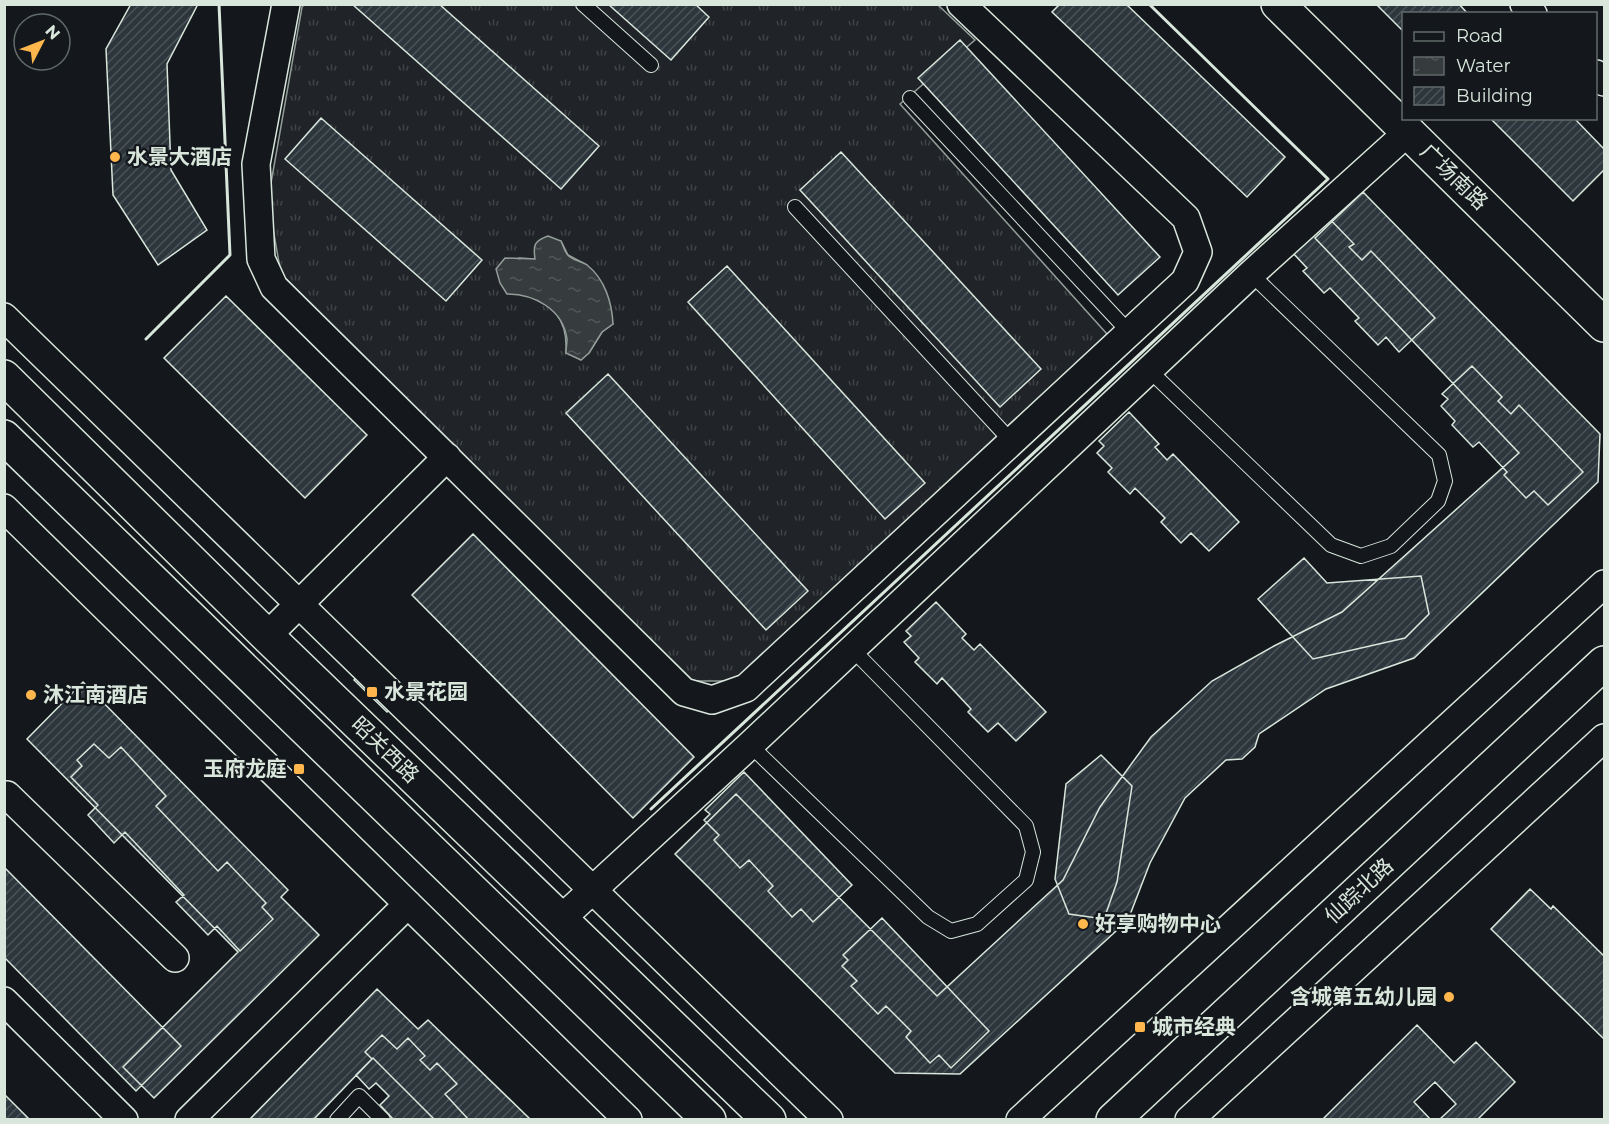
<svg xmlns="http://www.w3.org/2000/svg" width="1609" height="1124" font-family="Montserrat,'Noto Sans SC',sans-serif">
  <defs>
    <pattern id="grass-tufts" width="24" height="20" patternUnits="userSpaceOnUse" patternTransform="scale(1.5)"><rect width="24" height="20" fill="#202428"/><path d="M3 7l-1-3M5 7V3M7 7l1-3M15 17l-1-3M17 17v-4M19 17l1-3" fill="none" stroke="#404447"/></pattern>
    <pattern id="water-ripples" width="26" height="14" patternUnits="userSpaceOnUse" patternTransform="scale(1.5)"><rect width="26" height="14" fill="#363b3e"/><path d="M2 4q2-2 4 0t4 0M15 11q2-2 4 0t4 0" fill="none" stroke="#525759"/></pattern>
    <pattern id="building-hatch" width="6" height="6" patternUnits="userSpaceOnUse" patternTransform="scale(1.5)"><rect width="6" height="6" fill="#2c363c"/><path d="M-1 1l2-2M0 6l6-6M5 7l2-2" fill="none" stroke="#4a5358"/></pattern>
  </defs>
  <rect width="100%" height="100%" fill="#14181c"/>
  <path fill="url(#grass-tufts)" stroke="#939e99" stroke-width="1.5" fill-rule="evenodd" d="M304,5H938L975,40L900,104L1107,334L736,681H690L281,274L268,200L302,7ZM561,241L568,255L587,265L613,324L602,332L589,353H566C568,318 553,304 521,294L519,258L535,259Z"/>
  <path fill="url(#water-ripples)" stroke="#939e99" stroke-width="1.5" d="M548,236L561,241C563,245 564,250 567,254C571,260 581,261 587,265C605,279 612,303 613,324L602,332L589,353L581,360L566,353C566,349 567,343 567,339C563,309 534,294 507,294L500,283L496,269L505,258L535,259C533,245 534,241 548,236Z"/>
  <path fill="url(#building-hatch)" stroke="#d8e6dc" stroke-width="1.5" d="M131,4H198L167,64L171,170L207,230L158,265L113,195L106,49Z
    M352,4H439L599,146L561,189Z
    M608,4H695L709,17L671,60Z
    M1060,4H1126L1285,157L1247,197L1052,12Z
    M1376,4H1459L1468,14H1404V32Z
    M960,40L1160,257L1118,295L918,78Z
    M321,118L482,260L446,301L285,159Z
    M1490,118H1574L1604,149V170L1573,201Z
    M841,152L1041,369L1000,407L800,190Z
    M1363,192L1600,434L1598,482L1414,658L1326,689L1259,734L1255,747L1242,759L1226,760L1185,798L1150,863L1128,920L960,1074L895,1073L675,854L736,794L937,996L1063,880L1100,807L1151,737L1212,681L1274,646L1342,612L1519,453L1315,238Z
    M1323,212L1354,244L1349,247L1362,260L1371,251L1435,318L1399,352L1386,337L1378,345L1355,321L1359,318L1330,288L1324,293L1303,271L1307,268L1292,252Z
    M727,266L925,483L885,519L688,302Z
    M226,296L367,435L305,498L164,358Z
    M1472,366L1502,397L1498,401L1511,414L1519,405L1583,472L1548,505L1534,491L1526,498L1504,475L1507,472L1479,442L1473,447L1452,425L1455,421L1441,406L1448,399L1442,394Z
    M608,374L808,591L766,630L566,413Z
    M1129,412L1159,444L1155,447L1167,460L1173,454L1239,522L1209,551L1191,533L1181,543L1161,522L1165,518L1135,488L1130,494L1108,472L1112,468L1097,453L1104,446L1099,441Z
    M473,534L694,757L633,818L412,595Z
    M1304,558L1327,583L1421,576L1429,614L1405,638L1313,659L1258,599Z
    M936,602L966,634L962,638L974,650L980,644L1046,712L1016,741L998,723L988,732L968,712L971,709L942,678L937,684L915,662L919,658L904,642L911,636L906,631Z
    M359,674L392,707L387,712L354,680Z
    M83,682L288,890L281,897L319,935L154,1098L123,1067L238,952L27,739Z
    M94,744L109,758L121,747L166,796L156,806L218,871L227,862L266,903L262,907L273,919L240,951L217,926L208,935L176,902L184,895L125,832L114,843L88,815L98,805L71,777L82,766L77,760Z
    M1101,755L1132,786L1117,882L1104,919L1069,914L1055,879L1066,784Z
    M744,772L852,885L813,922L801,909L792,917L768,891L773,886L749,860L740,868L714,840L719,835L704,820L710,814L705,810Z
    M4,867L181,1046L136,1091L4,957Z
    M1530,889L1551,909L1553,906L1604,956V1039L1491,929Z
    M882,918L989,1031L951,1068L939,1055L930,1063L906,1037L911,1031L886,1006L878,1014L851,986L857,981L842,966L848,960L843,955Z
    M377,989L418,1029L428,1020L531,1120H435L373,1058L313,1120H249Z
    M1417,1025L1454,1063L1476,1042L1515,1082L1477,1120H1439L1456,1104L1435,1082L1414,1102L1431,1120H1322Z
    M382,1035L397,1049L408,1038L425,1056L420,1060L430,1070L437,1063L457,1084L445,1094L469,1120H394L380,1105L389,1096L376,1083L369,1089L356,1075L372,1059L365,1052Z
    M4,1094L30,1120H4Z"/>
  <g fill="none" stroke-linecap="round" stroke-linejoin="round">
    <defs>
      <path id="service" d="M583,4L651,65
        M910,98L1130,333
        M795,207L1012,442
        M1149,370L1331,545L1361,556L1391,546L1438,501L1445,481L1439,455L1251,274
        M750,745L928,917L951,931L977,924L1026,880L1033,852L1026,826L852,649
        M337,1120L359,1096L383,1120"/>
      <path id="minor" d="M286,4L256,164L261,259L274,287L684,692L712,700L746,688L1185,281L1198,252L1186,218L961,4
        M1524,4L1533,14
        M1596,74L1604,82
        M4,317L829,1120
        M4,508L628,1120
        M267,636L447,457
        M4,797L7,795L175,958
        M561,919L750,745L1251,274L1408,132
        M4,1001L124,1120
        M189,1120L408,904
        M1020,1120L1604,584
        M1189,1120L1604,738"/>
      <path id="tertiary" d="M1278,4L1604,325"/>
      <path id="secondary" d="M1113,1120L1604,663"/>
      <path id="primary" d="M4,377L267,636L769,1120
        M4,437L709,1120"/>
    </defs>
    <use href="#service" stroke="#d8e6dc" stroke-width="16"/>
    <use href="#minor" stroke="#d8e6dc" stroke-width="30"/>
    <use href="#tertiary" stroke="#d8e6dc" stroke-width="36"/>
    <use href="#secondary" stroke="#d8e6dc" stroke-width="36"/>
    <use href="#primary" stroke="#d8e6dc" stroke-width="36"/>
    <use href="#service" stroke="#14181c" stroke-width="14"/>
    <use href="#minor" stroke="#14181c" stroke-width="27"/>
    <use href="#tertiary" stroke="#14181c" stroke-width="33"/>
    <use href="#secondary" stroke="#14181c" stroke-width="33"/>
    <use href="#primary" stroke="#14181c" stroke-width="33"/>
    <path stroke="#d8e6dc" stroke-width="3" d="M146,339L230,255L219,4
      M651,809L1328,179L1149,4"/>
  </g>
  <g fill="#ffb74d" stroke="#14181c" stroke-width="2">
    <circle cx="115" cy="157" r="6"/>
    <rect x="366" y="686" width="12" height="12" rx="3"/>
    <circle cx="31" cy="695" r="6"/>
    <rect x="293" y="763" width="12" height="12" rx="3"/>
    <circle cx="1083" cy="924" r="6"/>
    <circle cx="1449" cy="997" r="6"/>
    <rect x="1134" y="1021" width="12" height="12" rx="3"/>
  </g>
  <g text-anchor="middle" stroke-width="4.5" stroke-linejoin="round" paint-order="stroke">
    <g font-size="21" font-weight="bold" fill="#d8e6dc" stroke="#14181c" text-anchor="start">
      <text x="127" y="164">水景大酒店</text>
      <text x="384" y="699">水景花园</text>
      <text x="43" y="702">沐江南酒店</text>
      <text x="287" y="776" text-anchor="end">玉府龙庭</text>
      <text x="1095" y="931">好享购物中心</text>
      <text x="1437" y="1004" text-anchor="end">含城第五幼儿园</text>
      <text x="1152" y="1034">城市经典</text>
    </g>
    <g font-size="21" fill="#d8e6dc" stroke="#14181c">
      <text transform="translate(1454 177) rotate(44)" y="7">广场南路</text>
      <text transform="translate(385 750) rotate(44)" y="7">昭关西路</text>
      <text transform="translate(1359 891) rotate(-43)" y="7">仙踪北路</text>
    </g>
  </g>
  <rect width="1609" height="1124" fill="none" stroke="#d8e6dc" stroke-width="12"/>
  <rect x="1402" y="12" width="195" height="108" fill="#14181c" stroke="#626a69" stroke-width="1.5"/>
  <rect x="1414" y="32" width="30" height="9" fill="#14181c" stroke="#626a69" stroke-width="1.5"/>
  <text x="1456" y="42" font-size="18" fill="#d8e6dc">Road</text>
  <rect x="1414" y="57" width="30" height="18" fill="url(#water-ripples)" stroke="#626a69" stroke-width="1.5"/>
  <text x="1456" y="72" font-size="18" fill="#d8e6dc">Water</text>
  <rect x="1414" y="87" width="30" height="18" fill="url(#building-hatch)" stroke="#626a69" stroke-width="1.5"/>
  <text x="1456" y="102" font-size="18" fill="#d8e6dc">Building</text>
  <g transform="translate(42 42) rotate(48)"><circle r="28" fill="#14181c" stroke="#626a69" stroke-width="1.5"/>
  <path d="M0-4.5L10 22L0 15L-10 22Z" fill="#ffb74d"/>
  <text y="-9" font-size="16" font-weight="bold" text-anchor="middle" fill="#d8e6dc">N</text>
  </g>
</svg>
